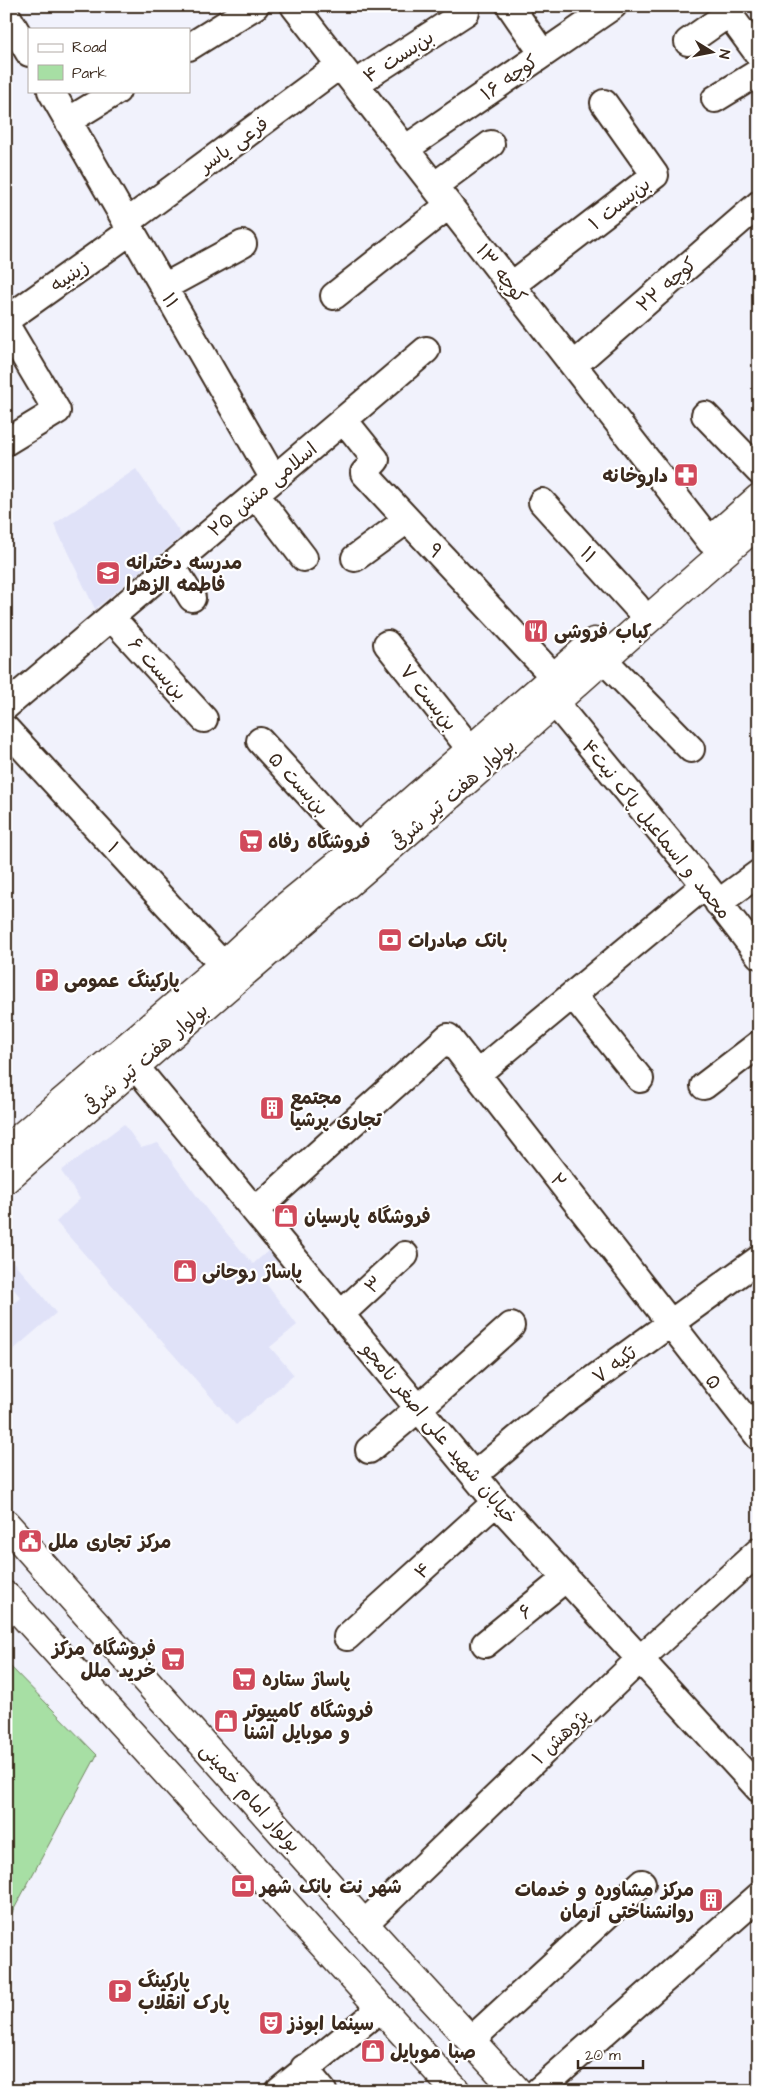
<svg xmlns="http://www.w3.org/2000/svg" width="765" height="2097" font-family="'Architects Daughter','Playpen Sans Arabic',sans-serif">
  <rect width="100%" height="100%" fill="#f1f2fc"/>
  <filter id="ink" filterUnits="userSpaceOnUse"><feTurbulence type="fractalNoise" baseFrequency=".02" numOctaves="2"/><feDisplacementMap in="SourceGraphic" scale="10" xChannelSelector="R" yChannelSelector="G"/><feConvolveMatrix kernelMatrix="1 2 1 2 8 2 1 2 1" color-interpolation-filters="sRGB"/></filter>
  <g filter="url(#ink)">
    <path fill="#e0e2f8" d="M136,469L182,536L95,609L54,524Z
      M124,1124L141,1148L158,1143L210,1214L253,1264L268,1251L278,1262L262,1278L297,1325L270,1347L294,1375L236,1425L56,1222L80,1199L61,1171Z
      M6,1254L32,1283L56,1313L6,1356V1310L21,1298L6,1280Z"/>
    <path fill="#a7dfa4" stroke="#718461" d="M6,1662L97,1755L6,1924Z"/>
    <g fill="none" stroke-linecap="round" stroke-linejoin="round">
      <defs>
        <path id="minor" d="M294,6L710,541
          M510,6L543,54
          M723,6L759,55
          M6,14L29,53
          M688,42L728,14
          M189,47L255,6
          M355,84L466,12
          M51,91L274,479
          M715,99L759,72
          M68,121L117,91
          M405,149L613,6
          M434,186L491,144
          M126,223L340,65
          M512,285L655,175L604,103
          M164,287L243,244
          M334,296L449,205
          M6,320L131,231
          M6,325L57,411L6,442
          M574,365L759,204
          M705,415L759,471
          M344,420L376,460L364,473L554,677
          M256,495L304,558
          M542,502L636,606
          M355,558L407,520
          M172,566L192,598
          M111,617L204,719
          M387,644L471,750
          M603,659L691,749
          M555,703L705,885L759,955
          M6,706L426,350
          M6,729L223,965
          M260,741L358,848
          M718,903L759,873
          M573,995L640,1079
          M134,1065L496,1502L759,1789
          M477,1074L705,885
          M704,1086L759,1044
          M256,1210L448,1037L759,1437
          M341,1314L405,1255
          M369,1450L419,1408L511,1326
          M474,1475L559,1404L759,1259
          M347,1637L496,1502
          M485,1644L566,1578
          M364,1924L640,1659L759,1551
          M471,2040L642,1883
          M304,2068L323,2091
          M279,2091L381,2008
          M538,2091L759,1896"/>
        <path id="major" d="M717,535L759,498
          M6,1150L223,965L288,905L358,848L594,642
          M6,1179C152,1049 303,924 450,795C553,705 654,612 759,523
          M6,1524L364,1924L517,2091
          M6,1596L456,2091"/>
      </defs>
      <use href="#minor" stroke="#3b2a1e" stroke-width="30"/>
      <use href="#major" stroke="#3b2a1e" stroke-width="31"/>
      <use href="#minor" stroke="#fff" stroke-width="26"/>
      <use href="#major" stroke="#fff" stroke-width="28"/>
    </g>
  </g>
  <defs>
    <symbol id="pharmacy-square" viewBox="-11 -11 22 22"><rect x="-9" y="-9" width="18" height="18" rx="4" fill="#d1495b" stroke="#fff"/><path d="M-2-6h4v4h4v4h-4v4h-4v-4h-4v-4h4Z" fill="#fff"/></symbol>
    <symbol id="school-square" viewBox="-11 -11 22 22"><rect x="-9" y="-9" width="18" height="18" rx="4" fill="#d1495b" stroke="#fff"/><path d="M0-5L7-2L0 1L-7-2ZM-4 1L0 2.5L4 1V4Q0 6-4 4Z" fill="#fff"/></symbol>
    <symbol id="restaurant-square" viewBox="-11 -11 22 22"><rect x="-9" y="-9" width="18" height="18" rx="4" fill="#d1495b" stroke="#fff"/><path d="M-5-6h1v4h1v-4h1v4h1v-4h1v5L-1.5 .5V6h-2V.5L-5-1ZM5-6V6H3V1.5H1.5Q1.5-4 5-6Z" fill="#fff"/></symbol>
    <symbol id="supermarket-square" viewBox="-11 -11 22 22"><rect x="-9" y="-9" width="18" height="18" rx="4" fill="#d1495b" stroke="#fff"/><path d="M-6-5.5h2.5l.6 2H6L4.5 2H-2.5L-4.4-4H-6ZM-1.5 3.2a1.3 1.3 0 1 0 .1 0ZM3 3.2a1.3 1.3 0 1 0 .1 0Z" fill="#fff"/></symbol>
    <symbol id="bank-square" viewBox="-11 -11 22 22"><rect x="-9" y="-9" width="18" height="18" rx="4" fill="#d1495b" stroke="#fff"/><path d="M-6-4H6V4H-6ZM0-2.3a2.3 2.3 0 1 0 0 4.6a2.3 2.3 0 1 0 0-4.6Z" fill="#fff"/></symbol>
    <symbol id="parking-square" viewBox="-11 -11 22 22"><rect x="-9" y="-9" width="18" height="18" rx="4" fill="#d1495b" stroke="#fff"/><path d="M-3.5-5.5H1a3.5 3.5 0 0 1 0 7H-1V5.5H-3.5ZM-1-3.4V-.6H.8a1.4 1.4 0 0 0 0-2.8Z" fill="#fff"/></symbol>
    <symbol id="building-square" viewBox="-11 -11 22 22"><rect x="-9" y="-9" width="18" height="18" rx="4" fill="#d1495b" stroke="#fff"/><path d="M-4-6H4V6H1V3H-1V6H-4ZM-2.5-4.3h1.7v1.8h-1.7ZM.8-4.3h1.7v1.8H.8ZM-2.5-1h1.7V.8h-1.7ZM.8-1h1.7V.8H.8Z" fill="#fff"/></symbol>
    <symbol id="shop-square" viewBox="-11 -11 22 22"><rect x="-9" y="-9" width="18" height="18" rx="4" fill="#d1495b" stroke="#fff"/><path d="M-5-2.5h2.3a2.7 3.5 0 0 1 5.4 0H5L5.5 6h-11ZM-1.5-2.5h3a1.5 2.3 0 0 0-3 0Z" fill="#fff"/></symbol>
    <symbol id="civic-square" viewBox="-11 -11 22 22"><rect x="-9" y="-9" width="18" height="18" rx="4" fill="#d1495b" stroke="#fff"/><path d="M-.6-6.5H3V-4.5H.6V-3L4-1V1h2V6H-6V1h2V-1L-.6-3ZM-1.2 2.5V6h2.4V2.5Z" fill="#fff"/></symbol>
    <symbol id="theatre-square" viewBox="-11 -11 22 22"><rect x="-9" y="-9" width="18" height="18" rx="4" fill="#d1495b" stroke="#fff"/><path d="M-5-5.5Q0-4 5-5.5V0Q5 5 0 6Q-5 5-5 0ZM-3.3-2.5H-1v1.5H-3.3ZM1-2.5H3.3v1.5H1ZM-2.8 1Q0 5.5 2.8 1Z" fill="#fff"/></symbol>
  </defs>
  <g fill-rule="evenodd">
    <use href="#pharmacy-square" x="672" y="461" width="28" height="28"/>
    <use href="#school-square" x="94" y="559" width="28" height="28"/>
    <use href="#restaurant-square" x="522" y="617" width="28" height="28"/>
    <use href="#supermarket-square" x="237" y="827" width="28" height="28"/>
    <use href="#bank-square" x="376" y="926" width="28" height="28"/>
    <use href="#parking-square" x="33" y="966" width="28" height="28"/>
    <use href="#building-square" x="258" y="1094" width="28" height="28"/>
    <use href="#shop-square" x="272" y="1202" width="28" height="28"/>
    <use href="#shop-square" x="171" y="1257" width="28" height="28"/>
    <use href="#civic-square" x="16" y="1527" width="28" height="28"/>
    <use href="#supermarket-square" x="159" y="1645" width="28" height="28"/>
    <use href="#supermarket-square" x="230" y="1665" width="28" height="28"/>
    <use href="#shop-square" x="212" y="1707" width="28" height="28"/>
    <use href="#bank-square" x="229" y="1872" width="28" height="28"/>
    <use href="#building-square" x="697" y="1886" width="28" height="28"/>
    <use href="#parking-square" x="106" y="1977" width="28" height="28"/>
    <use href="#theatre-square" x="257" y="2009" width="28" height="28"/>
    <use href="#shop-square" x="359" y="2037" width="28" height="28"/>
  </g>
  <g text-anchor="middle" stroke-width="4.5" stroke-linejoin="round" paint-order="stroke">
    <g font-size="19" fill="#3b2a1e" stroke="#fff">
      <text transform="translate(398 56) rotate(-33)" y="7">بن‌بست ۴</text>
      <text transform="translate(509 77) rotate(-35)" y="7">کوچه ۱۶</text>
      <text transform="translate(233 144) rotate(-36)" y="7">فرعی یاسر</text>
      <text transform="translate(619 203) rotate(-38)" y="7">بن‌بست ۱</text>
      <text transform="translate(502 273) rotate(52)" y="7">کوچه ۱۳</text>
      <text transform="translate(69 275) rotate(-35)" y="7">زینبیه</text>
      <text transform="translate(666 284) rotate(-41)" y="7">کوچه ۲۲</text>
      <text transform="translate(171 300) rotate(60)" y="7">۱۱</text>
      <text transform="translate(262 489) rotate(-40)" y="7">اسلامی منش ۲۵</text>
      <text transform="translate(436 550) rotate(47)" y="7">۹</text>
      <text transform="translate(589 554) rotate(48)" y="7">۱۱</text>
      <text transform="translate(158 668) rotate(48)" y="7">بن‌بست ۶</text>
      <text transform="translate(429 697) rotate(51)" y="7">بن‌بست ۷</text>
      <text transform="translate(299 783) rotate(47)" y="7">بن‌بست ۵</text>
      <text transform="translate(452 794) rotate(-41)" y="7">بولوار هفت تیر شرقی</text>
      <text transform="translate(657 829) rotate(51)" y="7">محمد و اسماعیل پاک نیت۴</text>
      <text transform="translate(114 847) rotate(48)" y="7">۱</text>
      <text transform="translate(145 1058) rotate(-41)" y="7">بولوار هفت تیر شرقی</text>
      <text transform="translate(559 1180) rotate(52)" y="7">۲</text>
      <text transform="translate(373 1284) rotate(-43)" y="7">۳</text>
      <text transform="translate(614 1364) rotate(-36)" y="7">تکیه ۷</text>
      <text transform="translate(714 1381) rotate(52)" y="7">۵</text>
      <text transform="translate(440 1433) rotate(50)" y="7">خیابان شهید علی اصغر نامجو</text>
      <text transform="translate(422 1570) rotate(-42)" y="7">۴</text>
      <text transform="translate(525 1611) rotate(-39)" y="7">۶</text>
      <text transform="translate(560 1736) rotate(-44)" y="7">پژوهش ۱</text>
      <text transform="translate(251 1797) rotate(48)" y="7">بولوار امام خمینی</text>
    </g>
    <g font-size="19" font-weight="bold" fill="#3b2a1e" stroke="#fff" text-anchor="start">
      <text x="668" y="482" text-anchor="end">داروخانه</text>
      <text x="126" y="569">مدرسه دخترانه<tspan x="126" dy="22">فاطمه الزهرا</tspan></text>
      <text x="554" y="638">کباب فروشی</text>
      <text x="268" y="848">فروشگاه رفاه</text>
      <text x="408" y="947">بانک صادرات</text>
      <text x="64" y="987">پارکینگ عمومی</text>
      <text x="290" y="1104">مجتمع<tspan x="290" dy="22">تجاری پرشیا</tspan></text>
      <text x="304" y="1223">فروشگاه پارسیان</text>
      <text x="202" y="1278">پاساژ روحانی</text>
      <text x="48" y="1548">مرکز تجاری ملل</text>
      <text x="156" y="1655" text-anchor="end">فروشگاه مرکز<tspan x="156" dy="22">خرید ملل</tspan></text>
      <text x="262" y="1686">پاساژ ستاره</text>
      <text x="244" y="1717">فروشگاه کامپیوتر<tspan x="244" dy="22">و موبایل اشنا</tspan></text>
      <text x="260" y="1893">شهر نت بانک شهر</text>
      <text x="694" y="1896" text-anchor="end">مرکز مشاوره و خدمات<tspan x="694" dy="22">روانشناختی آرمان</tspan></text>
      <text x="138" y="1987">پارکینگ<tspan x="138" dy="22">پارک انقلاب</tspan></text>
      <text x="288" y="2030">سینما ابوذز</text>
      <text x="390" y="2058">صبا موبایل</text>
    </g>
  </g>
  <rect width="765" height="2097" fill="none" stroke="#fff" stroke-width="25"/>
  <rect x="12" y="12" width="740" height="2072" fill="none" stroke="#3b2a1e" stroke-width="2" filter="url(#ink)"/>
  <rect x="28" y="28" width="162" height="65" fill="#ffffff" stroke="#b1aaa5"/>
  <rect x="38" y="44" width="25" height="8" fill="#ffffff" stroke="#b1aaa5"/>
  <text x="72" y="52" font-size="15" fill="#3b2a1e">Road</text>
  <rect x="38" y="65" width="25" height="15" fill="#a7dfa4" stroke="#b1aaa5"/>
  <text x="72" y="78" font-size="15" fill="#3b2a1e">Park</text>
  <g transform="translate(712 52) rotate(100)" stroke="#ffffff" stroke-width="4" paint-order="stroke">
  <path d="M0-4L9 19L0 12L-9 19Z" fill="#3b2a1e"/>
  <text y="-8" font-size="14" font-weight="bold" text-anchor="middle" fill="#3b2a1e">N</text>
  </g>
  <path d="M578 2060v8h65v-8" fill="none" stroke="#3b2a1e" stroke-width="2.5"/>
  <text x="585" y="2060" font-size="15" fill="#3b2a1e" stroke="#ffffff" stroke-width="4" paint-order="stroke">20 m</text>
</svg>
